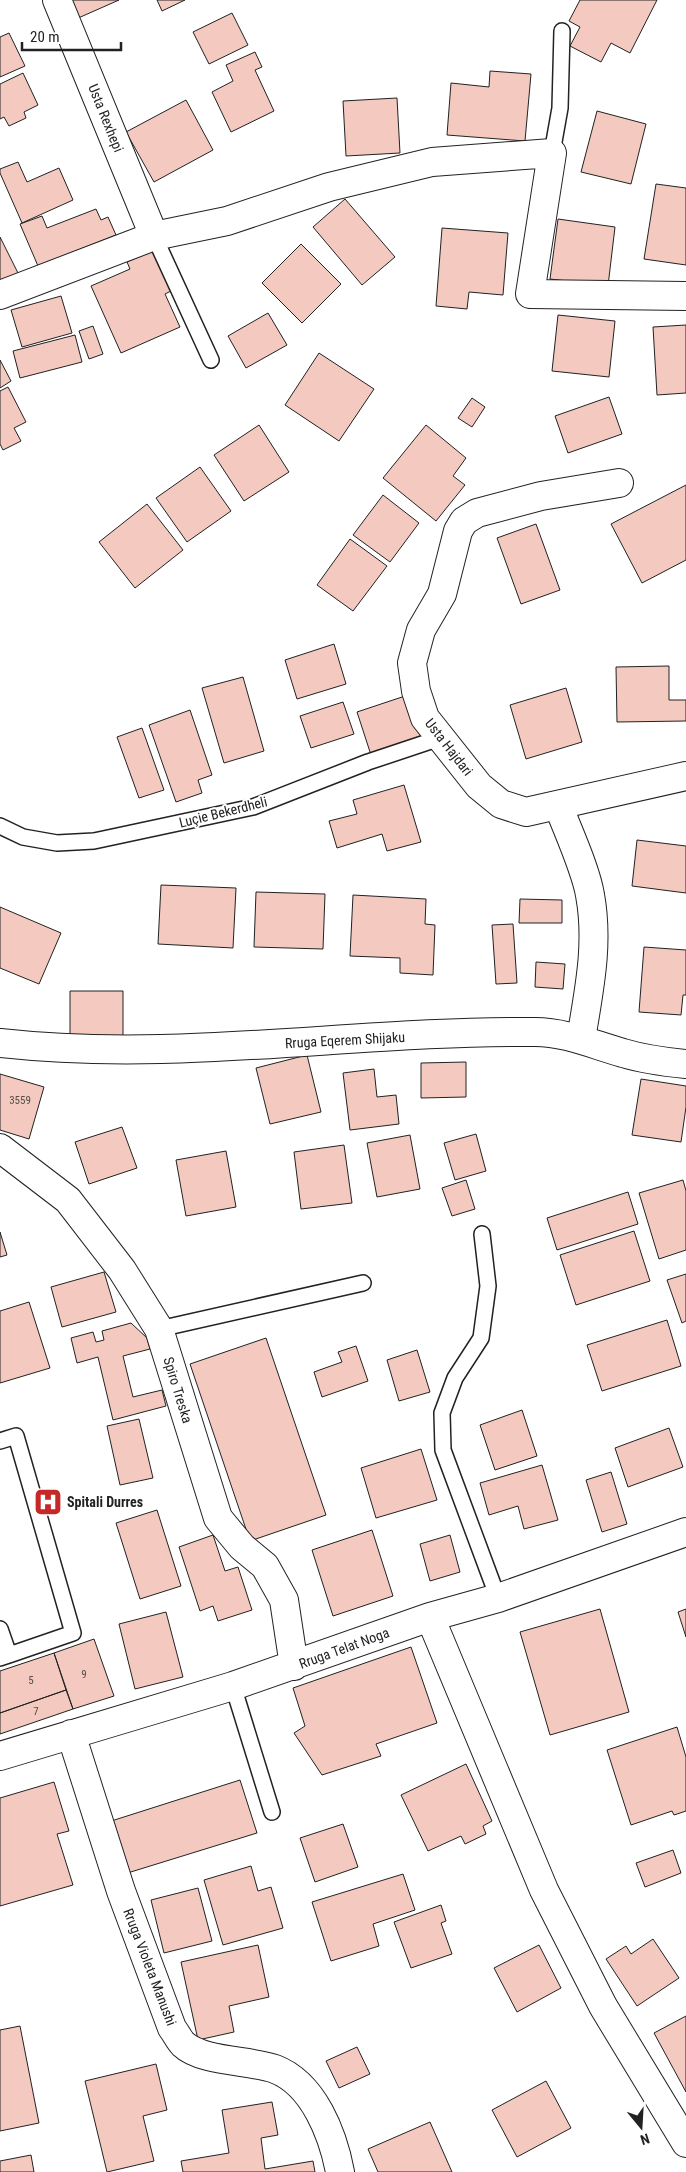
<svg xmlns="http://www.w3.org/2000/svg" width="686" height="2172" font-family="'Roboto Condensed',sans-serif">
  <rect width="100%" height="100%" fill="#fff"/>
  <path fill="#f3c9c0" stroke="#222" d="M68,0H119L76,19Z
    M157,0H185L162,11Z
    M580,0H657L630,53L611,43L601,62L570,46L580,27L569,21Z
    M232,13L248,45L209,64L193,32Z
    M9,33L25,66L0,77V37Z
    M255,52L262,67L255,70L274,111L231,132L212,92L233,81L226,65Z
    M490,71L531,74L525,141L447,135L451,83L489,87Z
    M23,73L38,105L24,112L26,118L9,126L4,117L0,119V84Z
    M397,98L400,153L346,156L343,101Z
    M186,100L213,150L154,182L126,132Z
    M597,111L646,124L631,184L581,172Z
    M18,162L27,182L59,168L73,200L22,223L0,173V169Z
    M656,184L686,188V265L644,259Z
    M345,199L395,257L362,285L313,227Z
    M96,209L101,220L108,217L116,235L38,266L20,224L42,216L47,228Z
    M558,219L615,227L608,286L550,279Z
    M442,228L508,233L503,295L469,292L467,309L436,306Z
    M0,237L19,275L0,284Z
    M301,244L341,284L302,323L262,283Z
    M155,250L173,290L165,294L180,327L121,353L91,286L130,269L127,262Z
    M61,296L72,333L22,347L11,310Z
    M268,313L287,345L246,368L228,336Z
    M558,315L615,321L609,377L552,371Z
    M686,325V393L657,395L653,327Z
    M93,326L103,354L89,359L79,331Z
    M75,335L82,362L20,378L13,351Z
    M319,353L374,389L339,441L285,405Z
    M0,360L11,381L0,388Z
    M8,387L26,422L14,428L21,441L3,450L0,444V391Z
    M609,397L622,434L568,453L555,416Z
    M472,398L485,407L472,427L458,418Z
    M259,425L289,472L244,501L214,455Z
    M426,425L466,458L453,476L465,485L436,521L383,478Z
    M200,467L231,511L187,542L156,498Z
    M686,485V560L642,583L611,524Z
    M383,495L419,523L390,562L353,535Z
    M147,504L183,550L135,588L99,542Z
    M536,524L560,590L521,604L497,538Z
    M350,539L387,566L353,611L317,585Z
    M334,644L346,684L297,699L285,660Z
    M669,666V700H686V721L617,722L616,667Z
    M243,677L264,751L224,763L202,688Z
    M566,688L582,742L526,759L510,705Z
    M411,694L425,737L371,755L357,712Z
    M343,702L354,734L311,748L300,716Z
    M190,710L212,775L198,780L202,793L176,802L149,725Z
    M142,728L164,790L139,798L117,737Z
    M404,785L421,842L387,851L382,834L337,848L329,821L357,814L353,800Z
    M637,840L686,846V893L632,886Z
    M161,885L236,888L233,948L158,944Z
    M256,892L325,894L323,949L254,947Z
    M353,895L426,899L425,924L435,925L433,975L400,973V958L350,956Z
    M520,899L562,900V923H519Z
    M0,907L61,933L39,984L0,968Z
    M513,924L517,983L496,984L492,925Z
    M644,947L686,950V995H683L681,1015L639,1012Z
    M536,962L565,964L563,989L535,987Z
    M70,991H123V1038L70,1039Z
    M307,1055L321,1112L270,1124L256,1068Z
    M466,1062V1097L421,1098V1063Z
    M374,1069L377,1097L396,1095L399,1124L350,1130L343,1073Z
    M0,1074L44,1087L29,1139L0,1130Z
    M641,1079L686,1086V1107L681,1142L632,1135Z
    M122,1127L137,1168L89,1184L75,1142Z
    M476,1134L486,1171L455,1180L444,1143Z
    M410,1135L420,1189L377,1197L367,1143Z
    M344,1145L352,1203L301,1209L294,1152Z
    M226,1151L236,1207L186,1216L176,1160Z
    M466,1180L475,1209L452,1216L442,1188Z
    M683,1180L686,1191V1250L659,1259L639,1193Z
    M628,1192L638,1224L557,1250L547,1218Z
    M634,1231L650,1281L576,1305L560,1255Z
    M0,1232L7,1255L0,1257Z
    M104,1272L116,1312L62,1327L51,1287Z
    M686,1274V1321L682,1323L667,1280Z
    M29,1302L50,1368L0,1383V1311Z
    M667,1320L681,1366L602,1391L587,1345Z
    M131,1323L147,1338L150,1349L123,1356L133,1397L162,1390L166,1406L113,1420L98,1357L77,1363L71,1338L93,1332L96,1342L104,1340L102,1331Z
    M266,1338L326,1515L250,1541L190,1364Z
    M356,1346L368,1381L322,1397L314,1372L342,1362L338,1352Z
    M417,1350L430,1392L399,1401L387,1360Z
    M522,1410L537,1456L495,1470L480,1425Z
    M139,1419L153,1478L120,1485L107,1426Z
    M669,1428L683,1467L628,1487L615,1448Z
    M421,1449L437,1500L376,1518L361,1468Z
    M542,1465L558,1520L524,1529L518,1506L489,1515L480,1483Z
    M611,1472L627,1524L602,1532L586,1480Z
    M157,1510L181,1586L140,1599L116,1523Z
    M372,1530L393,1596L333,1616L312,1550Z
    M213,1535L225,1571L238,1567L252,1610L218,1621L213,1606L200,1611L179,1547Z
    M450,1535L460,1572L430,1581L420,1544Z
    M600,1609L629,1712L550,1735L520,1632Z
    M686,1609V1637L678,1612Z
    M166,1612L183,1677L135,1689L119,1624Z
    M94,1639L114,1696L73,1709L54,1653Z
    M411,1647L437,1723L376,1744L381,1756L322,1775L294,1733L305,1726L293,1688Z
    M54,1653L66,1690L0,1713V1671Z
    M66,1690L73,1709L0,1734V1713Z
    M677,1727L686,1757V1811L674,1815L672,1811L631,1825L607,1750Z
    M466,1764L492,1821L483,1826L486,1834L465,1844L461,1836L428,1851L401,1795Z
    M240,1780L257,1833L121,1875L105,1823Z
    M54,1782L69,1831L57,1834L73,1885L0,1906V1798Z
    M343,1824L358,1867L315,1882L300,1838Z
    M673,1850L681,1873L645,1887L636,1863Z
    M251,1866L258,1891L271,1887L283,1928L223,1945L204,1880Z
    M403,1874L415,1910L373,1924L379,1946L331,1961L312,1902Z
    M198,1888L212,1941L164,1953L151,1900Z
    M441,1905L446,1921L441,1923L452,1954L411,1968L394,1922Z
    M653,1939L679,1978L637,2006L606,1959L626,1946L631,1954Z
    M258,1945L269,1997L229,2006L234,2032L198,2040L181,1962Z
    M539,1945L561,1988L517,2012L494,1968Z
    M686,2016V2092L654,2033Z
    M20,2026L39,2123L0,2131V2030Z
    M357,2047L370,2074L339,2088L326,2061Z
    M156,2064L167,2110L143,2116L154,2161L107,2172L85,2081Z
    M546,2081L571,2128L517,2157L492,2110Z
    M272,2102L278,2135L261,2138L265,2169L313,2161L315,2172H183L181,2161L229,2153L222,2110Z
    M430,2122L452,2172H378L368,2149Z
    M31,2155L34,2172H0V2161Z"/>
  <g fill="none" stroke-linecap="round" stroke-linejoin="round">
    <defs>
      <path id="service" d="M552,153L560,108L562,31
        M154,236L211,360
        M0,826L23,837L57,843L94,841L253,807L368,762L440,738
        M482,1234L488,1286L481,1338L455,1378L442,1413L443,1450L498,1598
        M159,1329L363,1283
        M0,1441L16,1436L73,1633L9,1655
        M0,1629L9,1655L0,1658
        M233,1686L272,1812"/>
      <path id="minor" d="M57,0L154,236
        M0,295L154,236L227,221L329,187L432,162L552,153L530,294L686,296
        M619,483L541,496L477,513L464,521L458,531L442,594L421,630L412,663L416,691L425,718L479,786L501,804L526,812L686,776
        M558,805C568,831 586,870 590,895C599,944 589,990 581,1039
        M0,1043C178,1063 357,1030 535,1032C566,1032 594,1045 623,1053C643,1059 665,1062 686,1064
        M0,1148L68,1200L122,1270L159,1329L218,1518L242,1547L265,1566L284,1600L294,1666
        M430,1617L544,1890L603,2006L686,2143
        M71,1734L121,1891L172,2028C176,2033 179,2040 183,2044C202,2062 250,2060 275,2069C314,2084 333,2135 340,2172
        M0,1756L233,1686L430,1617L498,1598L686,1532"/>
    </defs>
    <use href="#service" stroke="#222" stroke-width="18"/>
    <use href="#minor" stroke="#222" stroke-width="30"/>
    <use href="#service" stroke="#fff" stroke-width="15"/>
    <use href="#minor" stroke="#fff" stroke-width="28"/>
  </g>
  <defs>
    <symbol id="hospital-square" viewBox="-11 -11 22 22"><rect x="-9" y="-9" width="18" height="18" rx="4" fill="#c62828" stroke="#fff"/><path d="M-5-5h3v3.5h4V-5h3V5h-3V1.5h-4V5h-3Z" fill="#fff"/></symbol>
  </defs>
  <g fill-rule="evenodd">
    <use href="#hospital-square" x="32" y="1486" width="32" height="32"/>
  </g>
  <g text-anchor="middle" stroke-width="4" stroke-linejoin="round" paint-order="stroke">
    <g font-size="11" fill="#564c4a">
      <text x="20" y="1104">3559</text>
      <text x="84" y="1678">9</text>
      <text x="31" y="1684">5</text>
      <text x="36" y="1715">7</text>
    </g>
    <g font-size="14" fill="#222" stroke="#fff">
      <text transform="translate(106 118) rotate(68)" y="5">Usta Rexhepi</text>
      <text transform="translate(449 747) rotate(52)" y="5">Usta Hajdari</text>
      <text transform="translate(223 812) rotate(-14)" y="5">Luçie Bekerdheli</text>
      <text transform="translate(345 1040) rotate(-3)" y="5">Rruga Eqerem Shijaku</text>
      <text transform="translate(178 1390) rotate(73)" y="5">Spiro Treska</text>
      <text transform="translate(344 1648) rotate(-20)" y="5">Rruga Telat Noga</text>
      <text transform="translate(150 1967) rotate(69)" y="5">Rruga Violeta Manushi</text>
    </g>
    <g font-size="14" font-weight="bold" fill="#222" stroke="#fff" text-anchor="start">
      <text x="67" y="1507">Spitali Durres</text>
    </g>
  </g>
  <g transform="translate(641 2127) rotate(162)" stroke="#ffffff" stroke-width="4" paint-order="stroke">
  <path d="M0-4L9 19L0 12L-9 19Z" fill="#222222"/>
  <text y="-8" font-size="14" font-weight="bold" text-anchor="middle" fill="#222222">N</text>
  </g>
  <path d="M22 42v8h99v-8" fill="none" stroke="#222222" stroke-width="2.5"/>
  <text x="30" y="42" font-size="15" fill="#222222" stroke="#ffffff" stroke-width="4" paint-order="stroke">20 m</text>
</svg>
